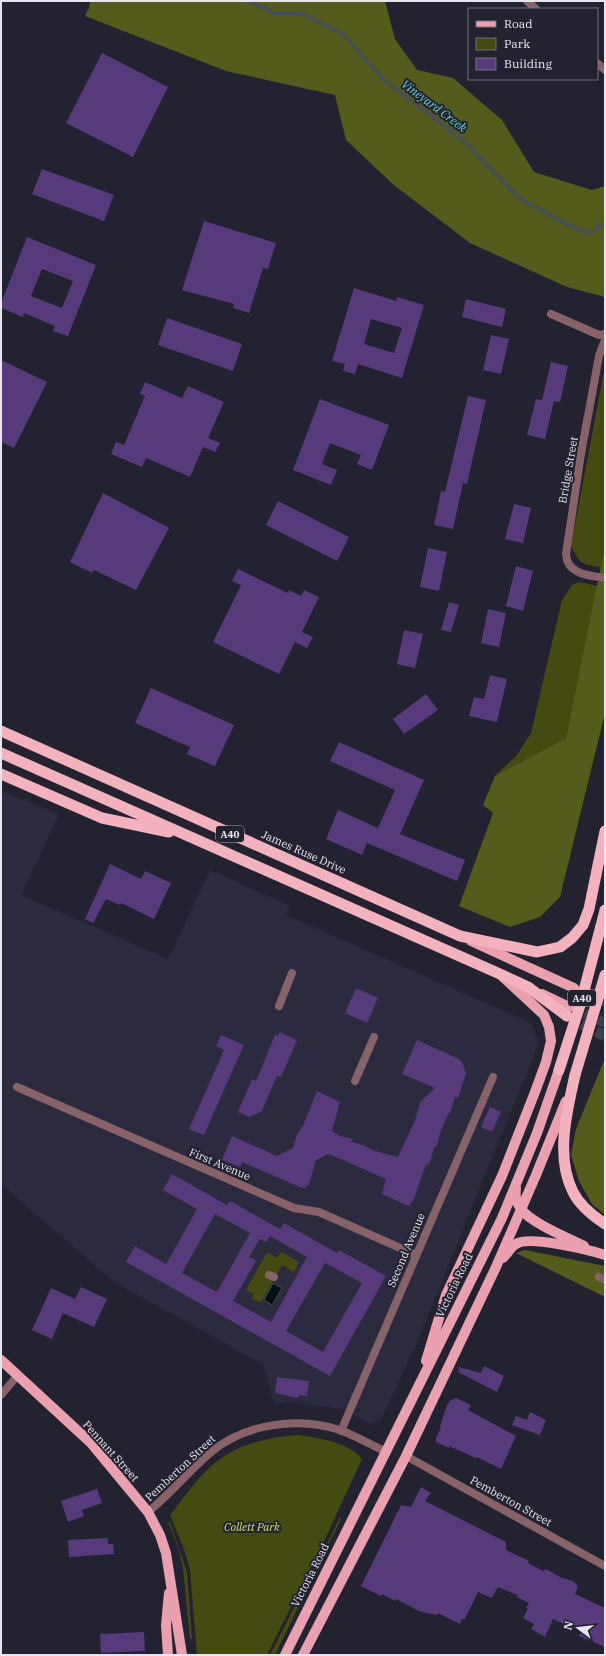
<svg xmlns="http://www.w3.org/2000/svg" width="606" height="1656" font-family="'IBM Plex Serif',serif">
  <rect width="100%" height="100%" fill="#232230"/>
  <path fill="#2c2a3e" d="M1,791L59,814L21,895L168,959L210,870L290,906L286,915L531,1023L539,1043L413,1352L380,1421L370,1424L343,1409L287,1402L274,1405L264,1365L114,1282L1,1184Z"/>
  <path fill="#454b10" d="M605,366V546L601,567C580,564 581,564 571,546Z
    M579,582L598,586L566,738L495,776L517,755L531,733L562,600L572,585Z
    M267,1252L277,1258L281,1252L299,1262L294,1272L282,1265L261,1302L251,1299L254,1294L246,1290Z
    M298,1435C318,1438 349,1442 362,1459L326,1537L267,1655H197L190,1570L184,1549L170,1515C182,1500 194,1483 207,1470C231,1446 265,1437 298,1435Z
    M340,1517L341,1519L275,1655H270L319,1558C328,1546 333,1530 340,1517Z
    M168,1522H170L187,1572L192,1639H190L183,1568L179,1550Z"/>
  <path fill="#545b1b" d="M90,1H385L395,39L417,70L453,78L502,120L534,172L592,190L605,186V297L567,287L470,243L395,186L346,140L335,95L226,71L85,16L89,8Z
    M605,546V713L560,897L540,917L510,927L459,906L493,813L483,805L495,776L566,738Z
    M605,1058V1215L592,1204L579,1181L571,1155L576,1129Z
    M525,1250L605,1266V1297L516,1253Z"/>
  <path fill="#031011" stroke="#475054" d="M273,1283L282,1288L272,1305L264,1300Z"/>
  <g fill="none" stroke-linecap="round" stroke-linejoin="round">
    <path stroke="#475054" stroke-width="4" d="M248,1L275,13H301L343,34L384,80L464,141L520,199L570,226L586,232H592L599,226L605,225"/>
  </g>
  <path fill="#573a7b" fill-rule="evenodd" d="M102,53L168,87L133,157L66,123Z
    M42,169L114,195L104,221L32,194Z
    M204,221L276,243L268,269L263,268L249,313L233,308L234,304L182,290Z
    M27,237L96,265L68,336L53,331L55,326L24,313L23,317L1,308V303ZM42,269L73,281L62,308L31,296Z
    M354,288L396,301L397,297L424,305L402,378L358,364L355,374L343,371L345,364L332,361ZM371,319L402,328L394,353L364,344Z
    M466,299L506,309L502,327L462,317Z
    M167,318L242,344L233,371L158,345Z
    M491,335L509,339L501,374L483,370Z
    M1,360L47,382L14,448L1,442Z
    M551,362L568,366L560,402L554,401L545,439L527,435L536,399L542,400Z
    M145,382L182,398L188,386L224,402L208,438L220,443L215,452L203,447L190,477L146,458L142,467L111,454L116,442L124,445L145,396L140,394Z
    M468,396L486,400L467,484L463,483L453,529L434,525L441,491L445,492Z
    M320,399L389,425L372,470L357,464L361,455L330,443L322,464L337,470L331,485L293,470Z
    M103,493L169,528L136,590L94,570L92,573L70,562Z
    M278,501L349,537L337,561L266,525Z
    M514,504L531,508L523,543L505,539Z
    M428,548L447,552L439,591L420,587Z
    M516,566L533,571L523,611L506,606Z
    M238,569L288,593L289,590L301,596L304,590L319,597L302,632L313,637L307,648L295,642L279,674L213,642L241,585L232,581Z
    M449,602L459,605L451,632L441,630Z
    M488,609L506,613L499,647L481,643Z
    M404,630L423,634L415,668L397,664Z
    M490,675L507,679L497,722L469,716L474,697L484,699Z
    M151,688L234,725L215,766L187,754L190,747L135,723Z
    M426,694L438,710L404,734L393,719Z
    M339,742L424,780L400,834L465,860L457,881L367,843L362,855L326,839L338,810L378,828L395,790L330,761Z
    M110,864L141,879L145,871L171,883L154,919L121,903L120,905L106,899L93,923L85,919Z
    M356,988L378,998L367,1023L345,1013Z
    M280,1032L297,1040L281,1077L277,1076L262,1111L249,1117L238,1112L252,1079L256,1081L275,1035L278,1036Z
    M221,1035L244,1045L204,1135L189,1129L224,1050L216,1046Z
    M417,1040L459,1059L463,1064L466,1074L458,1098L455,1097L450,1113H449L441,1130L437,1146L434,1148L429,1165L426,1164L414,1199L409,1206L382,1194L386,1179L329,1154L316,1160L309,1184L305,1188H302L242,1162L240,1167L222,1160L232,1136L277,1156L293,1148L297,1134L303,1126L317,1091L340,1102L332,1131L340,1136L353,1139L351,1142L363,1145L375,1151L398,1157L416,1118L420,1102L435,1088L402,1074Z
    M490,1107L501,1112L492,1132L481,1127Z
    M172,1174L227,1205L230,1201L280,1229L284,1223L337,1253L339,1250L386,1276L330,1376L126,1262L135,1246L166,1264L197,1209L163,1190ZM215,1214L250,1233L217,1292L182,1273ZM270,1236L307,1257L271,1322L233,1301L256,1261L249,1257L260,1239L266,1242ZM325,1263L362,1283L323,1352L286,1331Z
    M81,1287L107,1299L94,1327L63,1313L52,1339L32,1330L51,1288L75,1299Z
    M484,1366L504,1376L497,1392L458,1372L459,1367L481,1373Z
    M277,1377L309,1381L307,1396L299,1395L298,1398L275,1393Z
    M456,1398L471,1405L468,1410L516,1436L501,1469L477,1457L476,1458L449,1446V1448L436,1442V1438L441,1427L440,1426L447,1405L451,1400Z
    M530,1412L546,1420L540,1435L512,1425L516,1416L527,1420Z
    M421,1487L431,1493L425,1501L506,1542V1550L529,1561L528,1563L543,1571L546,1569L562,1578L573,1581L578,1586L575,1594L605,1608V1647L579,1636L581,1632L553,1619L545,1637L531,1629L534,1624L523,1618L528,1609L526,1608L529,1603L517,1597V1595L498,1587L492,1598L478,1592L465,1619H462L460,1624L438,1613V1615L431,1614L419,1611L396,1599L395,1601L382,1594L381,1596L361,1586L401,1505L411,1507Z
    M97,1489L102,1503L82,1510L84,1516L68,1522L61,1501Z
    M108,1538V1544H113L114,1554L69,1557L68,1540Z
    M144,1632L145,1651L101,1653L100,1634Z"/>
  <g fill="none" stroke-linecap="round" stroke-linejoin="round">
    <path stroke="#403f4d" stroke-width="10" stroke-dasharray="10 5" stroke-linecap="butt" d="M576,989L605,1002
      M571,1007L605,1023"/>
    <path stroke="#403f4d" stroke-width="11" stroke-dasharray="11 5.5" stroke-linecap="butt" d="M567,1016L605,1036"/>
    <path stroke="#876269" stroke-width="8" d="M269,1275L274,1277"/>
    <path stroke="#876269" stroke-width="8" d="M527,1L536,9
      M597,63L605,70
      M551,314L599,335L605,334
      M605,340L599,356L581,454L566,554C567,575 589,575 605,578
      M279,1006L292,973
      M355,1081L374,1037
      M17,1087L294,1208L319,1212L416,1255
      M599,1277L605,1280
      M1,1395L18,1375
      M341,1431L493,1077
      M406,1456L605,1566"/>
    <path stroke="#876269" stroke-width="8" d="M148,1512C170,1494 188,1472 210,1453C243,1424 298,1416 340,1430C356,1436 371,1445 387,1452"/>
    <path stroke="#eba0af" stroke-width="10" d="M471,941L574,988
      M542,994L569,1007
      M516,1188C515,1195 516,1203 521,1209C531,1223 568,1238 584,1246
      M503,1258C507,1254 511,1247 516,1244C528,1235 590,1250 605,1255
      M1,1360L91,1443L148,1512L160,1535L166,1553L182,1655
      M426,1361L446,1295L502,1176L535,1092L546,1062L551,1041L549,1027L544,1015L502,976
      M168,1655L166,1625L169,1593
      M285,1655L502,1218L537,1133L559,1070
      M303,1655L406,1456L496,1267L536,1175L566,1101"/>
    <path stroke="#f4b2bf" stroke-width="11" d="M1,731L460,936L537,952L560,947L572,938L583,925L589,909L605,831
      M1,753L500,974L528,987L567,1016
      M1,774L102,818L169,832
      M601,926L605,910
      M575,1075C567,1111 555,1157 573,1192C580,1206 593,1216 605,1224"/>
    <path stroke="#f4b2bf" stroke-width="11" d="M559,1070L581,1002L601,926
      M575,1075L605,975"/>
  </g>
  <g text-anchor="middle" stroke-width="4" stroke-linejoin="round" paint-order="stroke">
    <g fill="#232230" stroke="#acabb6" stroke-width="1">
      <rect x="216" y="826" width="28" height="16" rx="3"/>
      <rect x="568" y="990" width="28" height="16" rx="3"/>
    </g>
    <g font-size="10" font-weight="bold" fill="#e7e6f0">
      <text x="230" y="838">A40</text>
      <text x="582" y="1002">A40</text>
    </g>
    <g font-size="11" fill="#e7e6f0" stroke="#232230">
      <text transform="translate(568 470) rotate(-80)" y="4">Bridge Street</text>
      <text transform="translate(304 852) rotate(24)" y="4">James Ruse Drive</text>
      <text transform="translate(220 1164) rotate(23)" y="4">First Avenue</text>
      <text transform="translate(406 1250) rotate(-67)" y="4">Second Avenue</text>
      <text transform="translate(454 1285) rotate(-64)" y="4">Victoria Road</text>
      <text transform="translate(111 1451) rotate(48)" y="4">Pennant Street</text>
      <text transform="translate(180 1468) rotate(-43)" y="4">Pemberton Street</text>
      <text transform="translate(511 1501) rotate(29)" y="4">Pemberton Street</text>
      <text transform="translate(310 1575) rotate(-63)" y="4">Victoria Road</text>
    </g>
    <g font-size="11" font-style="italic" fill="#d2e171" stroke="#232230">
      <text x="252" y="1531">Collett Park</text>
    </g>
    <g font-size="12" font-style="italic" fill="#58d6da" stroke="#232230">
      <text transform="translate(434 106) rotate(37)" y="4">Vineyard Creek</text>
    </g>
  </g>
  <rect width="606" height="1656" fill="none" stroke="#e7e6f0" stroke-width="4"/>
  <rect x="468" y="8" width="130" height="72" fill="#232230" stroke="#71707d"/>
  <rect x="476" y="21" width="20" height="6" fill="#eba0af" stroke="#71707d"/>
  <text x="504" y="28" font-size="12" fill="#e7e6f0">Road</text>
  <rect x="476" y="38" width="20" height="12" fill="#454b10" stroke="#71707d"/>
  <text x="504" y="48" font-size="12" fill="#e7e6f0">Park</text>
  <rect x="476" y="58" width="20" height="12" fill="#573a7b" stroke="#71707d"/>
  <text x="504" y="68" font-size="12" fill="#e7e6f0">Building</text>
  <g transform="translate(578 1628) rotate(285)" stroke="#232230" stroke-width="3" paint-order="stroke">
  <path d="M0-3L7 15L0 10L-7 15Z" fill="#e7e6f0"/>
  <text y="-6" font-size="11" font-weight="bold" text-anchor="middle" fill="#e7e6f0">N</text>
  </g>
</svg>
